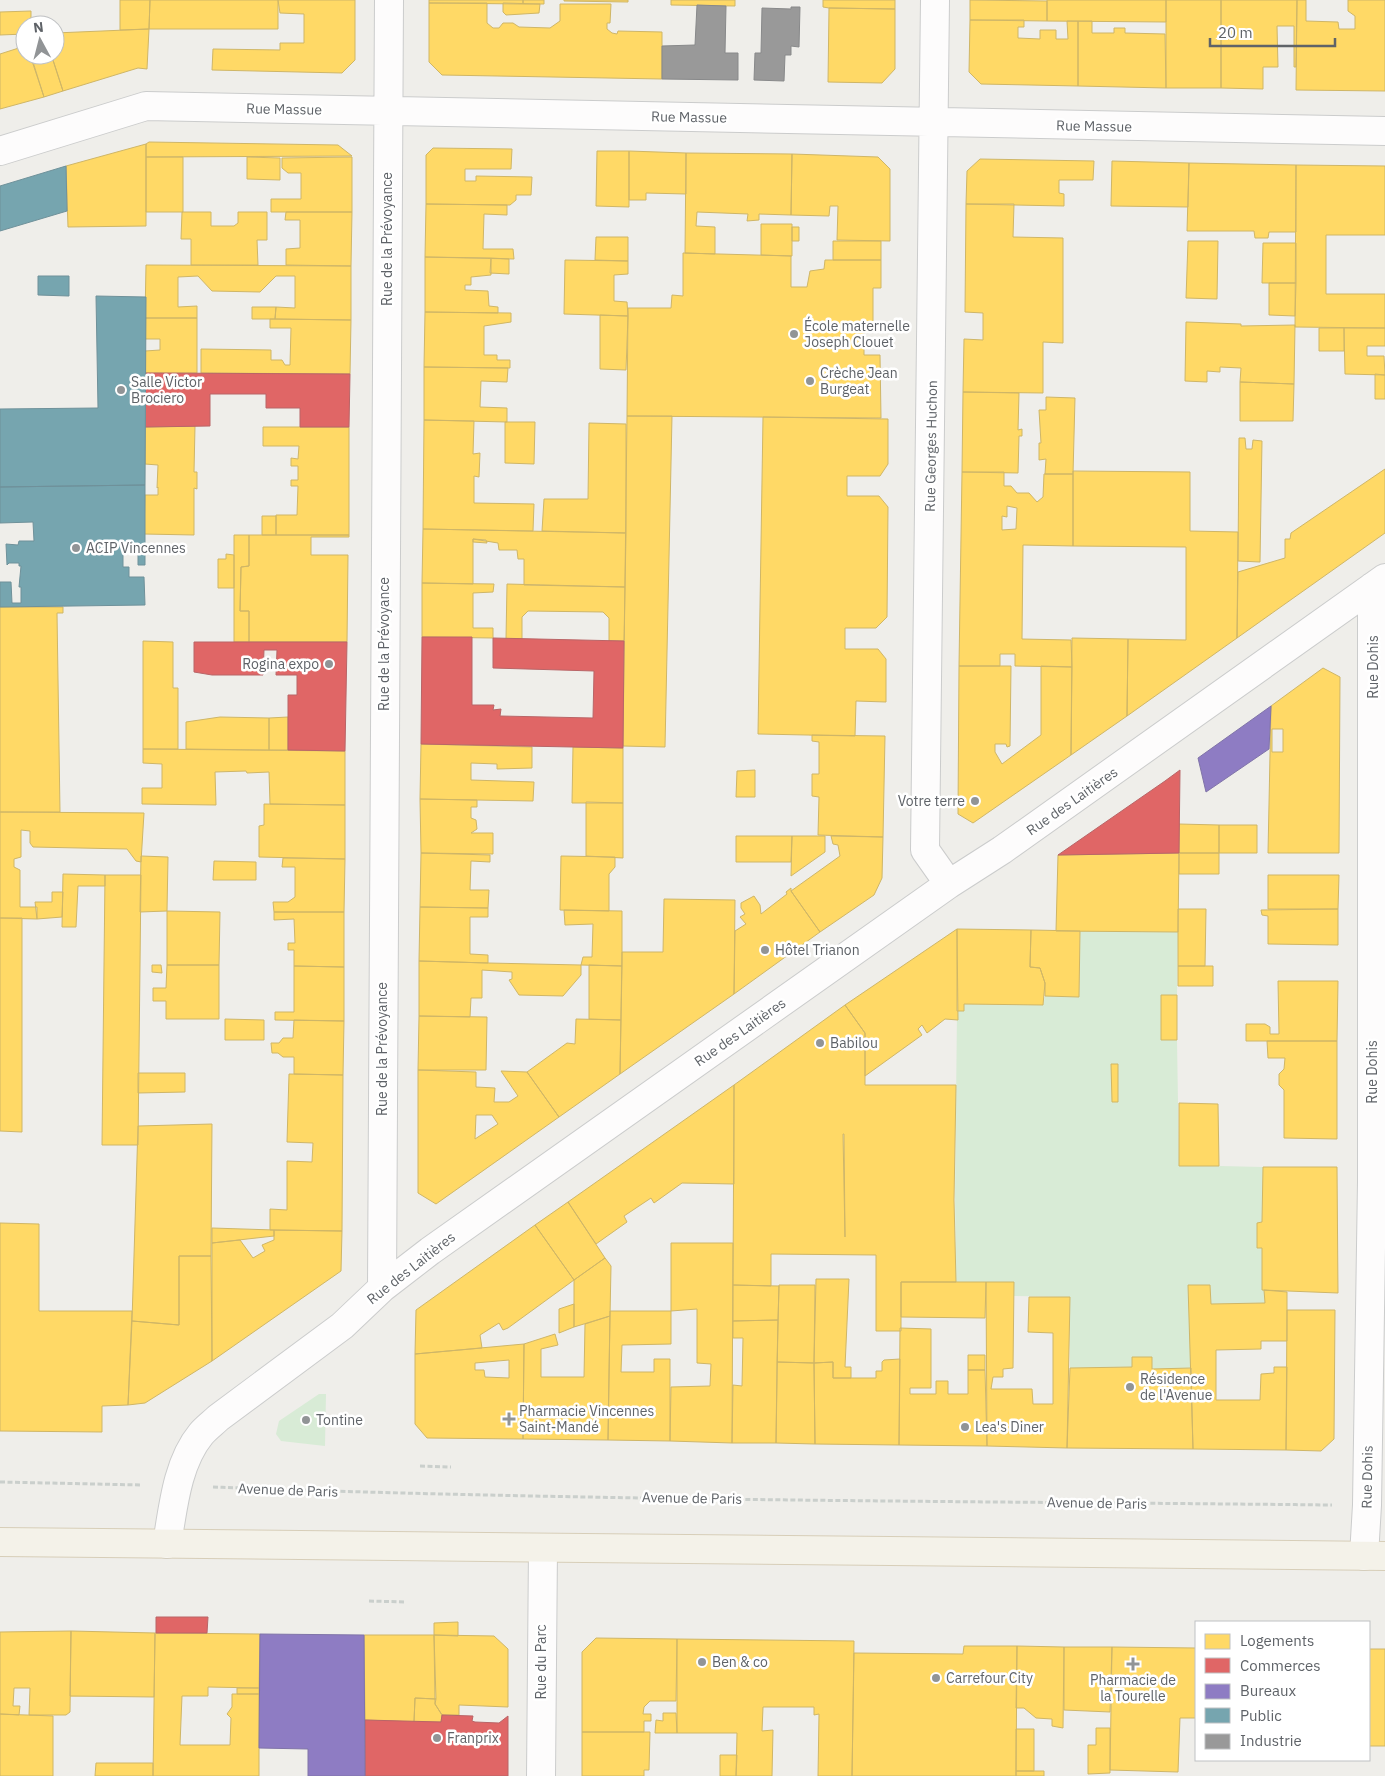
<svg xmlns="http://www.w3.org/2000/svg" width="1385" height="1776" font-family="'IBM Plex Sans',sans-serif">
  <rect width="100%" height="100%" fill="#efeeea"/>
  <path fill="#d8ebd6" d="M1080,931L1178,932L1177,995L1161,996V1040H1177L1179,1165L1263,1167L1262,1222L1257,1223V1247L1262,1248V1289L1264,1290L1265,1303L1211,1304L1210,1285H1189L1191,1368L1152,1369V1357H1133L1132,1367L1070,1368L1069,1297L1014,1296L1013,1282H956L955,1195L957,1011H964V1004L1043,1005L1045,996L1079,997Z
    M319,1394H326L325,1446L281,1441L276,1434L279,1421Z"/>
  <path fill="#ffd966" stroke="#cfb667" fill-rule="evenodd" d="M120,0H150L149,29L120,30Z
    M150,0H278V29H149Z
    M278,0H355V60L342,73L212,70L213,49L280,50V43H304V14L280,13Z
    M429,0H523V4L429,3Z
    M523,0H544V4H523Z
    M628,0V2L564,1V0Z
    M671,0H735V6L671,5Z
    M823,0H895V9L829,8L823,7Z
    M970,0L1047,1V21L970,20Z
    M1166,0V22L1047,21V0Z
    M1166,0H1221V88H1166Z
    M1221,0H1297L1296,67H1294V26H1277L1278,67H1263V89L1221,88Z
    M1297,0H1306V21L1338,22L1339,29H1355V16L1348,11V0H1385V91L1296,90Z
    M429,3H487V23L493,28H499L503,23H513L519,27L550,28L560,21V4H611L610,23H607V29L612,33L617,34L618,31L662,32V79L442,75L429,62Z
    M503,3L540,4L539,13L506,15L503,12Z
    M829,8L895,9V69L882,83L828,82Z
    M31,11V25H25V34L0,35V12Z
    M970,20H1024V27H1018V38L1040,39V30H1056V39H1068L1067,21H1078V86L981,84L969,72Z
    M1078,21H1092V33H1114V28H1125V33L1165,34L1166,88L1078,86Z
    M149,29L147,69L138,68L63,91L52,57L33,62L30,55H55V33Z
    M25,46V55H30L44,97L0,109V54Z
    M52,57L63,91L44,97L33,62Z
    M149,142L338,145L352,156L146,157V144Z
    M146,144V226L68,227L66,166Z
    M433,148L512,149L511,169H465V181H476V176L532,177L531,195H516V200L510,205L426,204V155Z
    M597,151H629V207L596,206Z
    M629,151L686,153V194L646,193V200H629Z
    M686,153L792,154L791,215L759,214V220L747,221L748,214L697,212L696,226L715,227V254L685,253Z
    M792,154L878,157L890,169V241L837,240L838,206H830L829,216L791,215Z
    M146,157H183V212H146Z
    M247,157L280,158V180L247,179Z
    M352,157V212H271V199H301V173H288L282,168V158Z
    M980,159L1094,161L1093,180H1059V193L1064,194V206L966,204L967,171Z
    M1112,161L1189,163L1188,207L1111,206Z
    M1189,163L1296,165V232H1269L1268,238H1255L1254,231H1187Z
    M1296,165L1385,166V235H1326V294H1385V328L1295,327Z
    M426,204L507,205V215L484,214L483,249H513L514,259L425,257Z
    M966,204H1014L1013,237L1063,238V343L1043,342V393L963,392L964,339L983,340V313L965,312Z
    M182,212H211V226H234L238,223V212H267V240H257L258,265H191V239H181Z
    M286,212H352L351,266L286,265V249L300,248V220H285Z
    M761,224H792V256L761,255Z
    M792,227H799V241H792Z
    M596,237H628V261L595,260Z
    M833,241H881V260H833Z
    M1188,241H1218L1217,299L1186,298Z
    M1263,243H1296V283H1262Z
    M683,253L791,256V287H807L810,271L824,269L825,260H881V288H873V324H864V355H880L881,418L627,416L628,308H671L672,295L683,296Z
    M425,257L491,258V275L471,277V285H465V290L488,291L489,306L498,307V313L425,312Z
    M491,258L509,259V274L490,273Z
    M565,260L628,261V274L614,275V301L627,302L628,316L564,314Z
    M146,265L351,266V320L275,319L276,307L295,308V276H276L260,292L212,291L198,276L178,277V307L197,306V318H145Z
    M1269,283H1296L1295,316L1269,315Z
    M252,307H276L275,319H252Z
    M425,312L511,313V322L484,326V355H497V360H510V368L424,367Z
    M600,315L628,316L626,370L600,369Z
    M145,318H197V373H145V351L160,350V339H145Z
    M270,319L351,320L350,374L201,373V349L271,350V360H282L285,365H290L291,328H270Z
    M1186,322L1241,324V326L1295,325L1294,384L1240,382L1241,368L1220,367V372L1207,371V382L1185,381Z
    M1319,328H1344V351H1319Z
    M1344,328H1385V346H1367V356H1384L1385,375L1345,374Z
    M424,367L508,368L507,382L481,381L480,407L507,408V422L424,420Z
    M1375,374L1385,375V399H1375Z
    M1240,382L1294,384L1293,421H1240Z
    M963,392L1019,393L1018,430L1022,429V436H1019L1018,473L962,472Z
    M1046,397L1075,398L1073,474H1045L1046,459L1039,460V443H1041L1039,410H1046Z
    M627,416H672L665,747L623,746Z
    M763,417L888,419V464L880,476H847V496H879L888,507L887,617L876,628H845V649H878L886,659V702L856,701L855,736L758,734Z
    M424,420L474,421L473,454L480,453L479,477L474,476V503L534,504L533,531L423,529Z
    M505,422H535L534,464L505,463Z
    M589,423L626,424V533L542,531L544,499H588Z
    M195,426L194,472H197V489L194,488V535L144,534L145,495H158V487L157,488L158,465L145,464V427Z
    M263,427H349V535H276V515H297L298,486H291V480H298V466H291V458L298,459L299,446H263Z
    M1239,438H1245L1246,449H1252L1253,440L1262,441L1260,562L1238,561Z
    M1385,469V533L1237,638L1238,572L1285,558V539H1290L1291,533Z
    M1073,471L1190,472V531L1238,532L1237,638L1127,716L1128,639L1186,640V547L1073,546Z
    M962,472H1004V486H1011L1017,493H1029L1037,502L1043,497L1044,474H1073V546L1023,545L1022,639L1071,640L1072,667L1015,666V654H1000V666H959ZM1007,506L1017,508L1016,529L1002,530V516L1007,517Z
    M262,516H276V535H262Z
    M423,529L626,533L625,587L524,585V559H518L517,550H499L498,543L473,539V584L422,583Z
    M234,535H249V566L241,567L240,611H249V642H234Z
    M249,535H349V537H311V555H348L347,642H249V611H240L241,567L249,566Z
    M473,539L486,540L487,543L473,542Z
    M226,554L234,555V588H218V559H226Z
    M422,583L494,584L493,592L473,593V628H493V638L422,637Z
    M507,584L625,587L624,641H609V618L603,612L528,611L522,617V639H506Z
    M0,607H63V613H57L60,812H0Z
    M1072,638L1128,639L1127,716L1071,755Z
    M143,641L173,642V688H178V749H143Z
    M959,666H1011L1010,746L1007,747L1006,744H995V752L1002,764L1041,735V666L1072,667L1071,755L973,823L958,814Z
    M1323,668L1340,677L1339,853H1268L1271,706ZM1272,729H1283V752H1272Z
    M220,717L269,718V750L186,749V722Z
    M288,717V750H269V718Z
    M812,735L885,736L883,837L818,835L819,797L812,796V774H819V742L812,741Z
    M421,744L532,747V768L497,769V764L471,763V780L534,782L533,801L420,799Z
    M573,747L623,748V803H572Z
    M143,749L345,751V805L270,804L269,772L247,773L246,771L215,772L216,805L142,804V788H162V764L143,763Z
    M755,770V797H736L737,771Z
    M420,799L477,800V807H471V818L476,820L477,829L471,833H493V854L421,853Z
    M586,802L623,803V858L586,856Z
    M264,804L345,805V859L259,857V826L264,825Z
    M0,812L144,813L141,862L136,861L127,849L33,847L30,843V831L21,830V857L14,859V867L20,870V907H37V919L0,918Z
    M1179,824L1219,825V853H1179Z
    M1219,825H1257V853H1219Z
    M736,836H792L791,862H736Z
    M792,836H825V852L791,876Z
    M831,836L883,837L882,878L874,895L820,932L791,891L840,856L838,845L833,844Z
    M421,853L490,855V862L471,861L470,890H489L488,908L420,907Z
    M1179,853H1219V874H1179Z
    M1179,853L1178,932L1056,931L1058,855Z
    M141,856L168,857L167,911L140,912Z
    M561,856L615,857V867L609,874V911L560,910Z
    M283,858L345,859L344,912H274L273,902H288L295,897V867H282Z
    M214,861L256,862V880H213Z
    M63,874L105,875V886H78L76,927H62Z
    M105,875H141L138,1145H102Z
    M1268,875H1339L1338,909H1268Z
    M791,888V891L820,932L734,994L735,931L746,924L740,917L745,914L741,908V903L754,896L760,905L761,914L787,894L786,892Z
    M52,892H63L62,917L37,919L35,902H52Z
    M664,899L735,900L734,994L620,1074L622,952H663Z
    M420,907L488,908V917H470V954L488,955V963L419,961Z
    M1178,909H1206L1205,966H1178Z
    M1338,909V945L1268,944V916L1262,915L1261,910Z
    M564,910L622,911V966L581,965L583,957H592L593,924L565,925Z
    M167,911L220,912L219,965H167Z
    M274,912H344V967L294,966V950H288V943H295L294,919L274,920Z
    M0,918H22V1132L0,1131Z
    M957,929L958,1020L945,1019L927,1033L922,1025L918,1029L922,1035L865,1076V1033L845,1005Z
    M957,929L1031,930L1030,967L1040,968L1045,983L1043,1005L964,1004V1011H957Z
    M1031,930L1080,931L1079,997L1045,996V983L1040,968L1030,967Z
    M419,961L488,963L581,965V975L563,996L519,995L509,980L512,979V972L482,970V998H471L470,1017L419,1016Z
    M152,965H161L162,973L152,972Z
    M167,965H219V1019H166V1001H153V988H166Z
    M589,965L622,966L621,1020L589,1019Z
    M294,966L344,967V1021L275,1020V1012H294Z
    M1178,966H1213V986H1178Z
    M1278,981H1338L1337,1041H1246V1024H1265L1270,1027V1034H1279Z
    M1161,995H1177V1040H1161Z
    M845,1005L865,1033V1085H956L954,1200L956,1282H901V1331H876V1255L771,1254V1286L733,1285L734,1085ZM843,1134H844L845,1237Z
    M419,1016L487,1017L486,1070H418Z
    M225,1019L264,1020V1040H225Z
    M576,1019L621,1020L620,1074L559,1117L527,1072L567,1043L575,1044Z
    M294,1020L344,1021L343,1075L294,1074V1057H283L278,1053H272L271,1043H279L283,1038H293Z
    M1267,1041H1337V1139L1284,1138V1090L1279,1085V1074L1284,1069L1285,1058H1268Z
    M1111,1064H1118V1102H1112Z
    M418,1070L476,1072V1087L495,1088L494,1102H509L518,1096L501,1071L527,1072L559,1117L436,1204L418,1193ZM476,1115H492L498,1124L475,1139Z
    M138,1073H185V1092L138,1093Z
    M289,1074L343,1075L342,1231L270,1230V1209L287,1210V1161L312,1162L313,1143L287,1142Z
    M734,1085V1184L682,1183L654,1203L651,1198L624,1216L627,1222L596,1244L568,1202Z
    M1179,1103L1218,1104L1219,1166H1179Z
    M212,1124L211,1256H179V1325L132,1321L138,1126Z
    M1263,1167H1337L1338,1293L1262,1290V1248H1257V1223L1262,1222Z
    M568,1202L605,1258L574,1280L535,1225Z
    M0,1223L39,1224V1311H132L128,1405L102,1406V1432L0,1431Z
    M535,1225L574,1280L508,1328L503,1330L499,1323L480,1335L482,1348L415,1354L416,1310Z
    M212,1228L274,1230V1236L212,1243Z
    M274,1230L342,1231L341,1271L212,1361V1243L240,1240L253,1258L265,1251L262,1245L274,1240Z
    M671,1243H733L732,1443L670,1441L671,1387L710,1386L711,1364L697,1363V1309L671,1311Z
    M179,1256H211L212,1361L145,1403L128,1405L132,1321L179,1325Z
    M605,1258L611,1266L610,1316L574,1327V1280Z
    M816,1279H849L845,1367H851V1378H833V1362L814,1363Z
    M901,1282H986L985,1318L901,1317Z
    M986,1282H1014L1013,1368L1003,1369V1377H993L991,1389H1032L1033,1404H1053V1333L1028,1332L1029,1297H1070L1067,1448L987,1446Z
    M733,1285L779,1286L778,1320L733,1321Z
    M779,1285H815L814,1363L777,1362Z
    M1188,1285H1210L1211,1304L1265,1303L1264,1290L1287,1292V1341H1261V1349L1216,1350V1400H1260L1261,1374L1274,1373V1367H1287L1286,1450L1193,1449Z
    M574,1304V1327L559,1333V1309Z
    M1287,1310H1335L1334,1439L1321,1451L1286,1450Z
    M610,1311H671V1344L622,1345L621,1372H654V1359H670V1441L608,1440Z
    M610,1316L608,1440L523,1439L524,1344L555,1334L558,1345L541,1349V1377H584L585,1324Z
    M778,1320L776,1443H732L733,1385L742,1386L743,1338H733V1321Z
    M900,1328L931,1329V1388H910V1394H936V1381H948V1394H968V1370H985L987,1446L899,1445Z
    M524,1344L523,1439L427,1438L415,1424V1354ZM509,1360V1378L485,1377L484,1370H475V1363Z
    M968,1355H985V1370H968Z
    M1132,1357H1152V1369L1191,1368L1193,1449L1067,1448L1070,1368L1132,1367Z
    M900,1359L899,1445L815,1444L814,1363L833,1362V1378H876V1371H882V1362L884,1360Z
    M777,1362L814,1363L815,1444L776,1443Z
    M458,1622V1636L434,1635V1623Z
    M71,1631L70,1712L66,1715H29L30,1688H14L13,1706H20L19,1715L0,1714V1632Z
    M71,1631L155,1633L154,1697L70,1696Z
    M155,1633L260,1634L259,1688L208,1687V1696H182L180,1745H230L231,1718L227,1714L232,1707V1694H259V1776H153Z
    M364,1635H434L436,1699L415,1698L414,1722L365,1720Z
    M434,1635L494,1636L508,1649V1707L459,1705V1715H442L435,1704Z
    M596,1638L677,1639L676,1701H650L644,1707L643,1714H651V1721H644V1732H582V1652Z
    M677,1639L854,1641L852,1776H818L819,1714L814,1715V1707H763L762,1731L773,1730L772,1776H736L737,1733H677Z
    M964,1646H1017L1016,1776H852L854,1653L963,1654Z
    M1017,1646L1064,1647L1063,1728L1052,1726V1719L1036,1718L1024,1708H1016Z
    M1064,1647H1112L1110,1712L1064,1710Z
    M1112,1647L1196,1648V1718H1180L1178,1772L1110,1770Z
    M1369,1649H1385V1746H1369Z
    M237,1688H259V1694H237Z
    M415,1698L436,1699L435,1704L442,1715L441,1722H414Z
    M663,1713H676L677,1733H655L656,1720L663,1721Z
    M0,1714L53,1716V1776H0Z
    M1096,1728H1110V1773L1088,1774V1745H1096Z
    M1016,1729H1034V1771H1016Z
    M582,1732H650L649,1770H644V1776H582Z
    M720,1755H737L736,1776H720Z
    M96,1763H153V1776H95Z
    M1016,1771H1044V1776H1016Z"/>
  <path fill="#e06666" stroke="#b96567" d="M145,373L350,374L349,427H300V408H266V394H210V426L145,427Z
    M422,637H472V705H494L493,710L501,709L500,716L593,718L594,671L493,668V638L624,641L623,748L421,744Z
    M194,642H347L345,751L288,750V695H297V675H276L277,650H264L263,675H212L194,672Z
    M1180,770L1179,853L1058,855L1165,781Z
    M156,1617H208L207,1633H156Z
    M442,1715L473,1716L472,1721L475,1722L499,1723L508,1716V1776H365V1720L441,1722Z"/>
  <path fill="#8e7cc3" stroke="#8074a8" d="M1271,706L1269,749L1206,792L1198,758Z
    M260,1634L364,1635L365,1776H308V1749L259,1748Z"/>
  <path fill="#76a5af" stroke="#6f919a" d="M66,166L67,211L0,231V186Z
    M38,276H69V296L38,295Z
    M96,296L146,297L145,485L0,487V409L98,408Z
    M145,485V565H138V554L133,550H123V567H129V577H144L145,605L0,607V582H11L12,603H21V587H19L21,566H19V563H9L7,565L6,544L18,545L19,541H34L33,522L0,523V487Z"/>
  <path fill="#999" stroke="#88898a" d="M697,5L726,6L725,53H738V80L662,79V46L695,45Z
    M791,7H800L799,47L791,46V55H785L784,81L754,80L755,53H761L762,8L791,9Z"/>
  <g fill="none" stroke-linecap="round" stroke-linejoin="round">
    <defs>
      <path id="minor" d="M935,0L925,850L949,884
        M0,151L146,106L1385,131
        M382,1288L389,0
        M167,1544C173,1508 177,1463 201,1434C206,1428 213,1423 218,1418L342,1326L382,1288L430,1251L949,884L1002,850L1385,578
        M1364,1556L1367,1505L1372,1182V587
        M541,1776L543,1548"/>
      <path id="primary" d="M0,1542L1385,1556"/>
    </defs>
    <use href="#minor" stroke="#cbcccc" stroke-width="30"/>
    <use href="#primary" stroke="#d7ceb8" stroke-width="30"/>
    <path stroke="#cacfcc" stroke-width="3" stroke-dasharray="5 2.5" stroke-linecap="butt" d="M420,1466L451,1467
      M0,1482L142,1485
      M213,1487C586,1501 959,1501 1332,1505
      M369,1601L406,1602"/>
    <use href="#minor" stroke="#fdfcfc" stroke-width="28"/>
    <use href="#primary" stroke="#f4f2e9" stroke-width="28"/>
  </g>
  <g fill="#919496" stroke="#fff" stroke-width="2">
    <circle cx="794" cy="334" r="5"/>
    <circle cx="810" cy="381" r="5"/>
    <circle cx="121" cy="390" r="5"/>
    <circle cx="76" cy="548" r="5"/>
    <circle cx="329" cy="664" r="5"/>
    <circle cx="975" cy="801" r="5"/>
    <circle cx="765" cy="950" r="5"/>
    <circle cx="820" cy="1043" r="5"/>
    <circle cx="1130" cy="1387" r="5"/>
    <path d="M506.5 1411.5h5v5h5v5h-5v5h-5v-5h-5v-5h5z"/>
    <circle cx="306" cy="1420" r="5"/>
    <circle cx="965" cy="1427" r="5"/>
    <circle cx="702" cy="1662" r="5"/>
    <path d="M1130.5 1656.5h5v5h5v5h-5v5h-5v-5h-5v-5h5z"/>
    <circle cx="936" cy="1678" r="5"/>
    <circle cx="437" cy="1738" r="5"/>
  </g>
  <g text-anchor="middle" stroke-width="5" stroke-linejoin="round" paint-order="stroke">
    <g font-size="14" fill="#5f6368" stroke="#fff">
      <text transform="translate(284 109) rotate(1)" y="5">Rue Massue</text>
      <text transform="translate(689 117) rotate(1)" y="5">Rue Massue</text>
      <text transform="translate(1094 126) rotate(1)" y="5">Rue Massue</text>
      <text transform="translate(387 239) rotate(-90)" y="5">Rue de la Prévoyance</text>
      <text transform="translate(931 446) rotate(-89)" y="5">Rue Georges Huchon</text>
      <text transform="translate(384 644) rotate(-90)" y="5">Rue de la Prévoyance</text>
      <text transform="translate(1373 667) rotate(-90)" y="5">Rue Dohis</text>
      <text transform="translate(1072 801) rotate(-35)" y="5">Rue des Laitières</text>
      <text transform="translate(740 1032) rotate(-35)" y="5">Rue des Laitières</text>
      <text transform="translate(382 1049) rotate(-90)" y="5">Rue de la Prévoyance</text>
      <text transform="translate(1372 1072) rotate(-90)" y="5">Rue Dohis</text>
      <text transform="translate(411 1268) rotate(-38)" y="5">Rue des Laitières</text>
      <text transform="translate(1367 1477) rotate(-89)" y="5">Rue Dohis</text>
      <text transform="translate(288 1490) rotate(2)" y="5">Avenue de Paris</text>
      <text transform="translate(692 1498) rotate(1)" y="5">Avenue de Paris</text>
      <text transform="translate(1097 1503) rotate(1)" y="5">Avenue de Paris</text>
      <text transform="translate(541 1662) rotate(-90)" y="5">Rue du Parc</text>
    </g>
    <g font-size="14" fill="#5f6368" stroke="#fff" text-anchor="start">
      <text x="804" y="331">École maternelle<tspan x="804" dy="16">Joseph Clouet</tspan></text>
      <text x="820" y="378">Crèche Jean<tspan x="820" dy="16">Burgeat</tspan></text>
      <text x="131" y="387">Salle Victor<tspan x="131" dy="16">Brociero</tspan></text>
      <text x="86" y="553">ACIP Vincennes</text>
      <text x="319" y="669" text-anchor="end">Rogina expo</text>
      <text x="965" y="806" text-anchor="end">Votre terre</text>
      <text x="775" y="955">Hôtel Trianon</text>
      <text x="830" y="1048">Babilou</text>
      <text x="1140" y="1384">Résidence<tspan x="1140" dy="16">de l'Avenue</tspan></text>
      <text x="519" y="1416">Pharmacie Vincennes<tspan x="519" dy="16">Saint-Mandé</tspan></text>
      <text x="316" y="1425">Tontine</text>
      <text x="975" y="1432">Lea's Diner</text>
      <text x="712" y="1667">Ben &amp; co</text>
      <text x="946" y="1683">Carrefour City</text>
      <text x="1133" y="1685" text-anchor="middle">Pharmacie de<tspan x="1133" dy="16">la Tourelle</tspan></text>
      <text x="447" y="1743">Franprix</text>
    </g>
  </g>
  <rect x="1195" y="1621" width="175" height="140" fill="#ffffff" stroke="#bfc1c3"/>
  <rect x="1205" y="1634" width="25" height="15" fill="#ffd966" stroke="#bfc1c3"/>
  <text x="1240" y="1646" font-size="15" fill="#5f6368">Logements</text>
  <rect x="1205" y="1658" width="25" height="15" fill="#e06666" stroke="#bfc1c3"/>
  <text x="1240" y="1671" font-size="15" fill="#5f6368">Commerces</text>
  <rect x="1205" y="1684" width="25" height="15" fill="#8e7cc3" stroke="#bfc1c3"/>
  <text x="1240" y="1696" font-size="15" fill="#5f6368">Bureaux</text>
  <rect x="1205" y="1708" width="25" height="15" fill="#76a5af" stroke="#bfc1c3"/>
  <text x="1240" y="1721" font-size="15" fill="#5f6368">Public</text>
  <rect x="1205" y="1734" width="25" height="15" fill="#999999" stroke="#bfc1c3"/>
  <text x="1240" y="1746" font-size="15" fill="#5f6368">Industrie</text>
  <g transform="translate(40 40) rotate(353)"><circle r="24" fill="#ffffff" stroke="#bfc1c3"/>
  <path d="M0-4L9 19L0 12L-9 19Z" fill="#919496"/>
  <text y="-8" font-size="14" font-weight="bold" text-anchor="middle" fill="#5f6368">N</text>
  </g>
  <path d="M1210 38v8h125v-8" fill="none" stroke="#5f6368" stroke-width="2.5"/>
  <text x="1218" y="38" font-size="15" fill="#5f6368" stroke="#ffffff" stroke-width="4" paint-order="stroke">20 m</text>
</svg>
